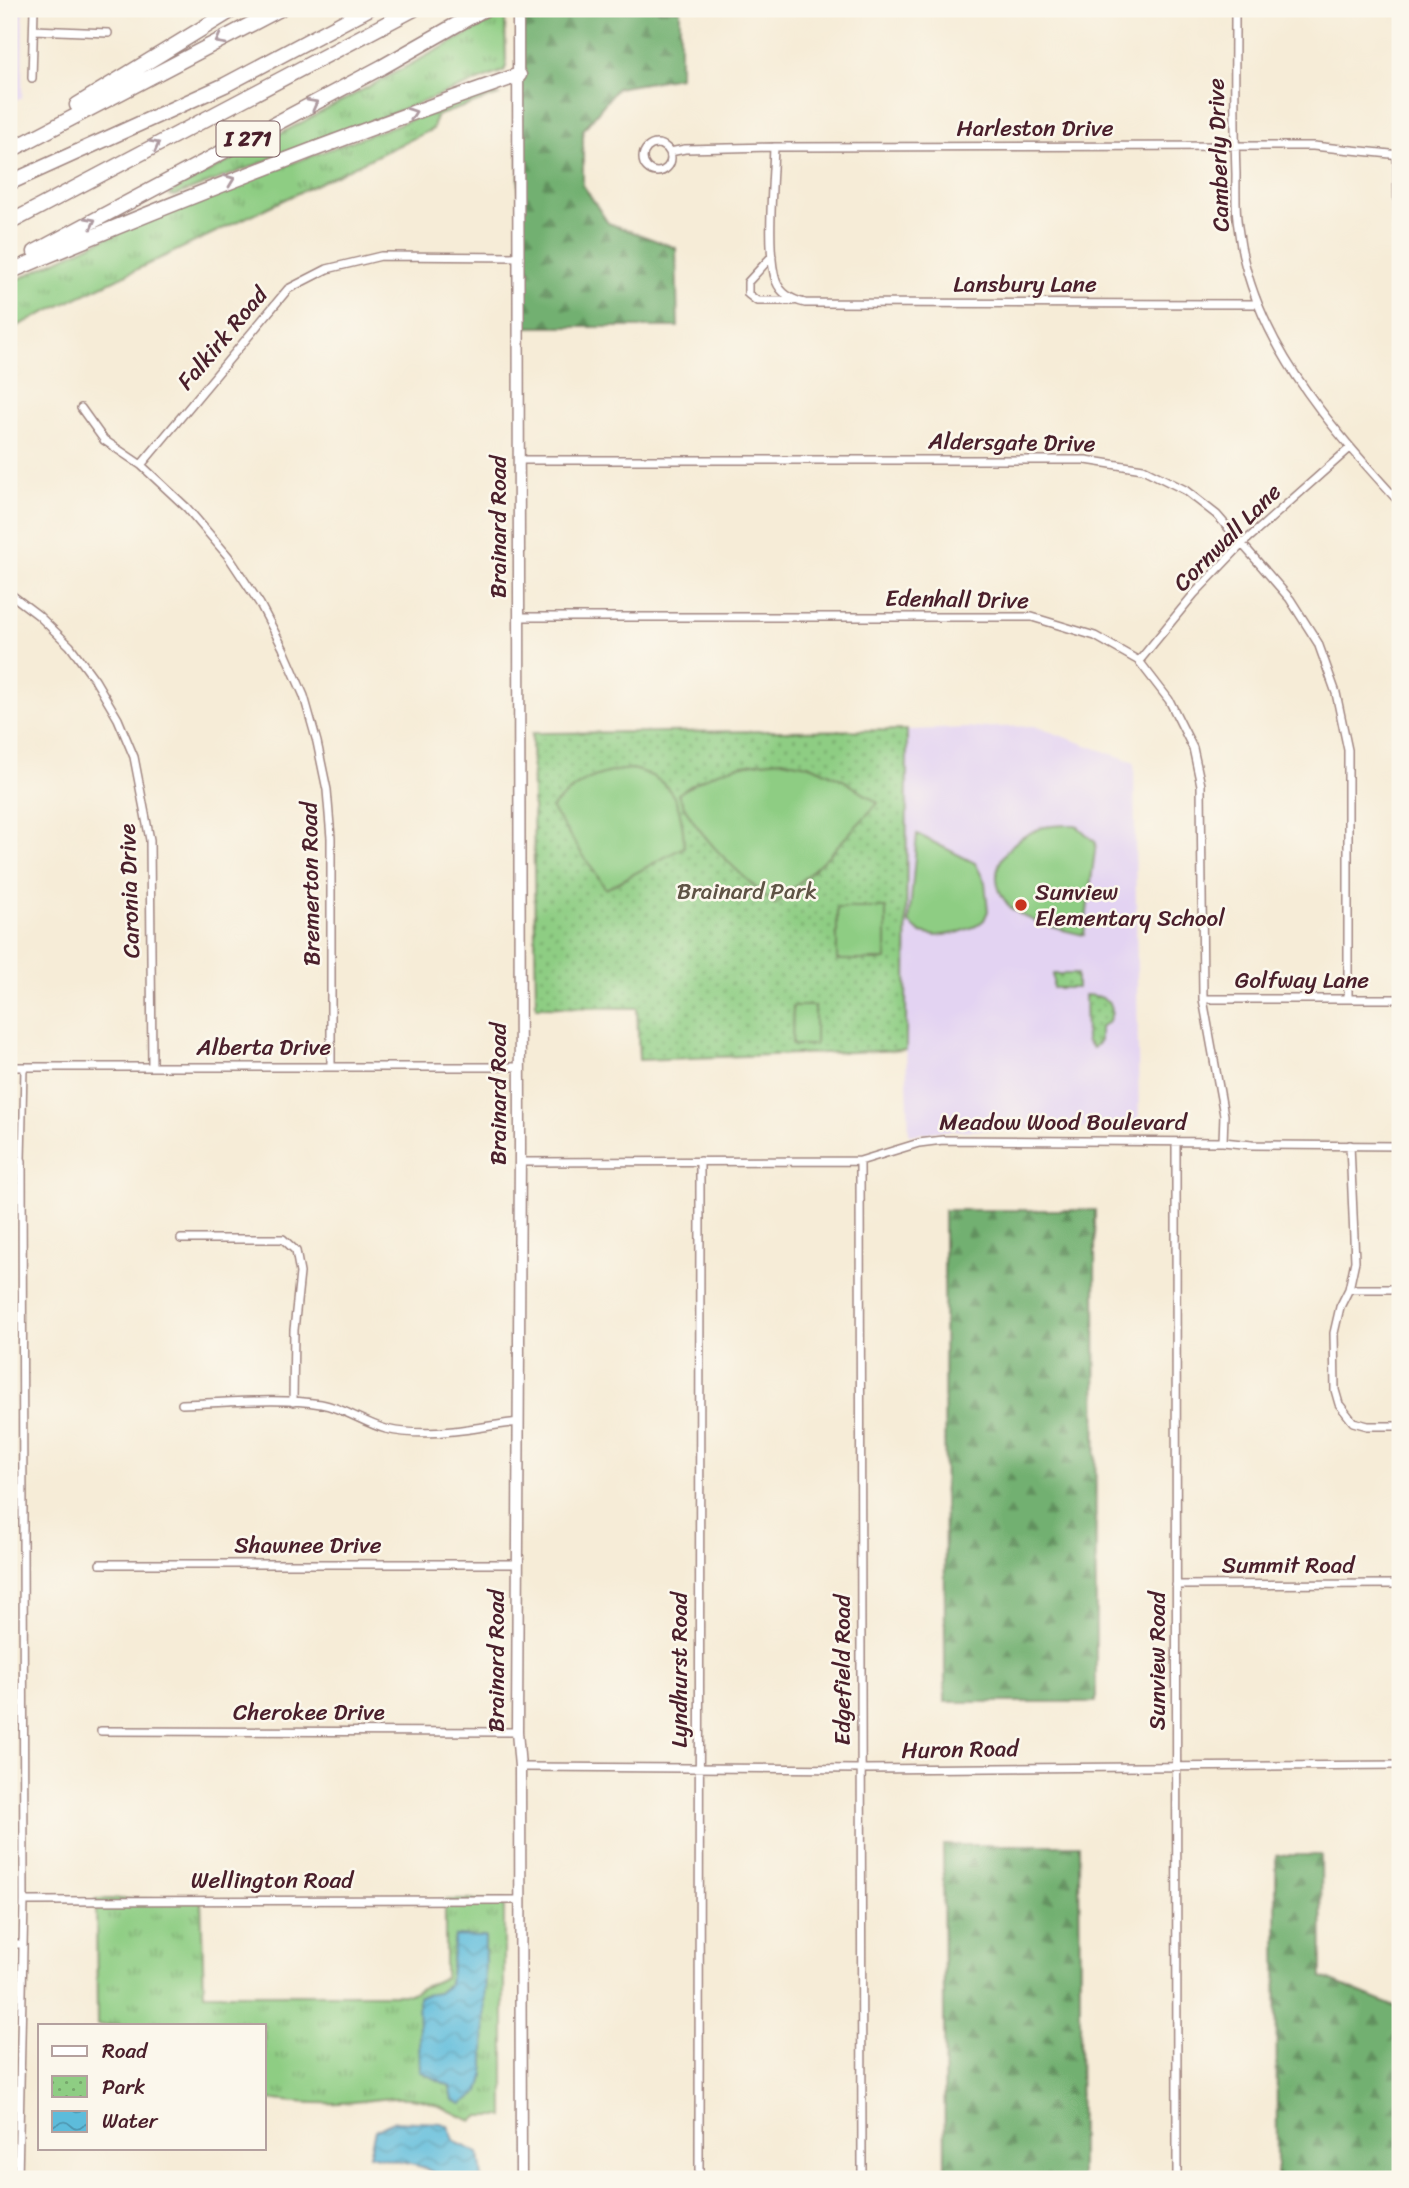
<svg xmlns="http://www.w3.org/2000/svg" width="1409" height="2188" font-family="Sriracha,sans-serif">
  <defs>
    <pattern id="grass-tufts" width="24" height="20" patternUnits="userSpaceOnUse" patternTransform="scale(1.75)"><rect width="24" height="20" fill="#8ecd83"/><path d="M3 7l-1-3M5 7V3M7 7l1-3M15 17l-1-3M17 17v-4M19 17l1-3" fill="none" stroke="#76a66b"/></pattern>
    <pattern id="forest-firs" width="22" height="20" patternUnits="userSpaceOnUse" patternTransform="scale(1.75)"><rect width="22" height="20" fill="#72b071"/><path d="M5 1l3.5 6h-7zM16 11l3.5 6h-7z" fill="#608f5d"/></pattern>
    <pattern id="park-dots" width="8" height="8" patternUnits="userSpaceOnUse" patternTransform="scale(1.75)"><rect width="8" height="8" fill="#8ecd83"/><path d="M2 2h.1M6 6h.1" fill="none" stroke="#76a66b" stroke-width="1.8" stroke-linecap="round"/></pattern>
    <pattern id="water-waves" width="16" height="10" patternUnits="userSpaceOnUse" patternTransform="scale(1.75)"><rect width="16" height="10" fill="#5dbcdb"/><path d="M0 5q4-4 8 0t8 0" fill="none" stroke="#4f98b2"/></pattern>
  </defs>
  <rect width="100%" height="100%" fill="#fbf7ec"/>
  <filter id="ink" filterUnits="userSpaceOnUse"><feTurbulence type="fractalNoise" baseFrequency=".0143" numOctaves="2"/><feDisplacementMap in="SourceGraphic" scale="14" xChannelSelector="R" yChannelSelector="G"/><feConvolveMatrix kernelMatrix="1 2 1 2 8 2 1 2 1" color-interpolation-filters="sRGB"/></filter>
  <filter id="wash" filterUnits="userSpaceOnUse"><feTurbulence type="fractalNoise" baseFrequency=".00686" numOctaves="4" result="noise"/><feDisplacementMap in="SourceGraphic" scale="28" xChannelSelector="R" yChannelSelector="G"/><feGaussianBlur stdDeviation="1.57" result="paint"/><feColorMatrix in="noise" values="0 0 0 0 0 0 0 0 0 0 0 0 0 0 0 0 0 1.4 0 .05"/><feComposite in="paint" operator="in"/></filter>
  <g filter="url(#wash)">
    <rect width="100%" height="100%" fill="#f6ecd7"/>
    <path fill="#e3d3f2" d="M9,9H23L22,98L9,104Z
      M1034,726L1134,762L1139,1127L939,1131L909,1135L906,1050L907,730Z"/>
    <path fill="url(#grass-tufts)" stroke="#6c7657" stroke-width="2" fill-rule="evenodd" d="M505,14L506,67L504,71L174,196L169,195L171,192Z
      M487,92L498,95L436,116L433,129L9,330V284C162,206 326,151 487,92Z
      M96,1899H201L204,1994H409L445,1977V1900H504V2116H480L472,2121C456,2115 440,2104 422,2100C396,2094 367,2102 340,2103C315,2104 290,2102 264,2099V2025H97ZM455,1936L450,2087L418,1997L438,1993L449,1984Z"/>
    <path fill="url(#forest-firs)" stroke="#5e684e" stroke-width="2" d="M518,9H680V77L617,88L583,130V185L608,223L676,248L678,327H520Z
      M944,1210H1095L1096,1702H945Z
      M1079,1845L1081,2179H945L943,1845Z
      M1276,1855H1321L1322,1977L1400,2009V2179H1277Z"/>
    <path fill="url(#park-dots)" stroke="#6c7657" stroke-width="2" d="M907,730L906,1050L639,1060L637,1008L536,1007L532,733Z
      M1053,974H1077V988H1053Z
      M1085,995C1102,995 1120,1002 1108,1022L1100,1027V1041L1093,1048L1086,1041Z"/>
    <path fill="#8ecd83" stroke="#6c7657" stroke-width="2" d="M782,760L813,766L843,780L878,803L829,855L775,905C739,872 698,839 678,794C716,768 737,764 782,760Z
      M631,769C674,778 683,806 684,847L606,889L551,808C578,782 592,773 631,769Z
      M1066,825H1076L1096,843L1084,935C1065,931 1020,920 1008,905C982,872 1006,842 1039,829C1046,825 1058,826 1066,825Z
      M917,834L975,863L985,882L988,911L984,920L976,926L957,933L936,936L921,933L909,923Z
      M837,908H886V960H837Z
      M793,1006H815V1045H792Z"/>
    <path fill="url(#water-waves)" stroke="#546e83" stroke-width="2" d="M455,1936L485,1937L484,2077L480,2091L462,2104L453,2100L450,2086L420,2071L418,1996L438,1993L449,1984Z
      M393,2121L441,2123L448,2126L455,2142L479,2153L482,2179H445L423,2167L369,2155L375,2130Z"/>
  </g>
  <g filter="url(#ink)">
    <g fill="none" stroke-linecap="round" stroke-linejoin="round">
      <defs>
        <path id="pedestrian" d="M22,1161L24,1067"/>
        <path id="minor" d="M1235,9C1235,64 1234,119 1236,174C1236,192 1235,210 1238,227C1251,338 1328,424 1400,503
          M153,11L154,9
          M34,30L108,33
          M32,78L34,9
          M643 158a14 14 0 1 1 28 0a14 14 0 1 1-28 0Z
          M774,147C773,181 766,251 776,281C781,294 792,300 805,303L1258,304
          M670,152L685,149L774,147L1313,146L1400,155
          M1397,155L1398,225L1400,234
          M772,256L748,282V294L757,301H793
          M81,408L104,440L141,465L187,508L228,556L260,604L283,648L304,696L317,742L327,790L331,838V1067
          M520,460H1086L1143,469L1185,490L1217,515L1290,599L1318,643L1336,693L1348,750V999
          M141,465L288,289L327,269L381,256L520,257
          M9,593L38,615L70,646L95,680L118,719L134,757L150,840L152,1067
          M519,617H1032L1095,636L1139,661L1169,700L1193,748L1201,785L1203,999L1224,1115L1223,1142
          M1139,661L1194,594L1242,544L1350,448
          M1203,999H1400
          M9,1067H519
          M1176,1142L1177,2179
          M1350,1145L1355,1261L1349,1289L1340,1307L1334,1333L1335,1390L1339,1404L1353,1422L1368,1426H1400
          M9,1158L22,1161L24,1901L18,2179
          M860,1161L862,2179
          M519,1162L860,1161L919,1143L943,1140L1223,1142L1252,1145L1400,1146
          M181,1239H283L296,1251L300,1273L294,1330L293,1402
          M1349,1289H1400
          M182,1404C225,1403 279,1397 321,1404C344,1408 364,1423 386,1429C429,1439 477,1427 519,1422
          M100,1564H517
          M1176,1585L1400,1584
          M101,1731L517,1732
          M520,1767L862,1769L1400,1765
          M24,1901L520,1900
          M9,1944H22
          M699,2179L700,1161"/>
        <path id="secondary" d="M518,9L520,1147L517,1732L520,1767L521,2179"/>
        <path id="motorway" d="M77,105L234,9
          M9,151L280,9
          M9,183L225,85L368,9
          M9,223L414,9
          M35,252L382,67L484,9
          M9,272C177,200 347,135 519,75"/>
      </defs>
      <use href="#pedestrian" stroke="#a08681" stroke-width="8"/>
      <use href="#minor" stroke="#a08681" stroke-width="10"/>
      <use href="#secondary" stroke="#a08681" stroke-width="13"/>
      <use href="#motorway" stroke="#a08681" stroke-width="17"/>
      <use href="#pedestrian" stroke="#fff" stroke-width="5"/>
      <use href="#minor" stroke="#fff" stroke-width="7"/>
      <use href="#secondary" stroke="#fff" stroke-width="10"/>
      <use href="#motorway" stroke="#fff" stroke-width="14"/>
    </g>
    <defs><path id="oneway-chevron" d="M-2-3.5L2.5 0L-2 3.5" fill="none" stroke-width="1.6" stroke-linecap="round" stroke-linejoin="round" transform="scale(1.75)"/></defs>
    <g stroke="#ae9aa0">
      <use href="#oneway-chevron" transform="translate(220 40) rotate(152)"/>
      <use href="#oneway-chevron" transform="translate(313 104) rotate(-28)"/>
      <use href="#oneway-chevron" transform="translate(412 113) rotate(-20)"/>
      <use href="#oneway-chevron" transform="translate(155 145) rotate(-28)"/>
      <use href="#oneway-chevron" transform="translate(230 180) rotate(-21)"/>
      <use href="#oneway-chevron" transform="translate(91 222) rotate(-28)"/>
    </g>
  </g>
  <circle fill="#c8321e" stroke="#fbf7ec" stroke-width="2.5" cx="1021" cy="905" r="7"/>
  <g text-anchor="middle" stroke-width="5" stroke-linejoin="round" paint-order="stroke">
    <rect fill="#fbf7ec" stroke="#7f6065" stroke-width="2" x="216.5" y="121.5" width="63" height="35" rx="5"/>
    <g font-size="21" font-weight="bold" fill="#4a1f2b">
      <text x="248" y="146">I 271</text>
    </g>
    <g font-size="23" fill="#4a1f2b" stroke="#fbf7ec">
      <text x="1035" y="136">Harleston Drive</text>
      <text transform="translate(1218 155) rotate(-92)" y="8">Camberly Drive</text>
      <text x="1025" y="292">Lansbury Lane</text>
      <text transform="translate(222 338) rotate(-50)" y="8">Falkirk Road</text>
      <text transform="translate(1012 442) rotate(1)" y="8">Aldersgate Drive</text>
      <text transform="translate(498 527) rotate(-90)" y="8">Brainard Road</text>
      <text transform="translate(1227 537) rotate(-45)" y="8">Cornwall Lane</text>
      <text transform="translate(957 599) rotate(1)" y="8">Edenhall Drive</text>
      <text transform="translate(310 884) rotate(-91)" y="8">Bremerton Road</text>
      <text transform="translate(129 891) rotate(-92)" y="8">Caronia Drive</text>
      <text x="1302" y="988">Golfway Lane</text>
      <text x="264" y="1055">Alberta Drive</text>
      <text transform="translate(498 1094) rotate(-90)" y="8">Brainard Road</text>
      <text x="1063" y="1130">Meadow Wood Boulevard</text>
      <text x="308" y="1553">Shawnee Drive</text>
      <text x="1288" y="1573">Summit Road</text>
      <text transform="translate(496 1661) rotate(-90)" y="8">Brainard Road</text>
      <text transform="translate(1157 1661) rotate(-90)" y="8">Sunview Road</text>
      <text transform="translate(679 1670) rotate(-90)" y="8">Lyndhurst Road</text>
      <text transform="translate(842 1670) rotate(-90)" y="8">Edgefield Road</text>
      <text x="309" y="1720">Cherokee Drive</text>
      <text transform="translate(960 1749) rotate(-1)" y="8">Huron Road</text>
      <text x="272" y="1888">Wellington Road</text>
    </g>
    <g font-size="23" fill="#5e5345" stroke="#fbf7ec">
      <text x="747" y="899">Brainard Park</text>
    </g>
    <g font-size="23" fill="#4a1f2b" stroke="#fbf7ec" text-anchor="start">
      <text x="1035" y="900">Sunview<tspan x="1035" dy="26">Elementary School</tspan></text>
    </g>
  </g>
  <rect width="1409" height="2188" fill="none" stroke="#fbf7ec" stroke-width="35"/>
  <rect x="38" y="2024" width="228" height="126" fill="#fbf7ec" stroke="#b4a19f" stroke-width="2"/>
  <rect x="52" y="2046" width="35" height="10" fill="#ffffff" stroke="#b4a19f" stroke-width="2"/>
  <text x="102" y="2058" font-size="21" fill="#4a1f2b">Road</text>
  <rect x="52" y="2076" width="35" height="21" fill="url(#park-dots)" stroke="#b4a19f" stroke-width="2"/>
  <text x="102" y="2094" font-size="21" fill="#4a1f2b">Park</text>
  <rect x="52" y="2111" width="35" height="21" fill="url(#water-waves)" stroke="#b4a19f" stroke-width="2"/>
  <text x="102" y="2128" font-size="21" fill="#4a1f2b">Water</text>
</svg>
